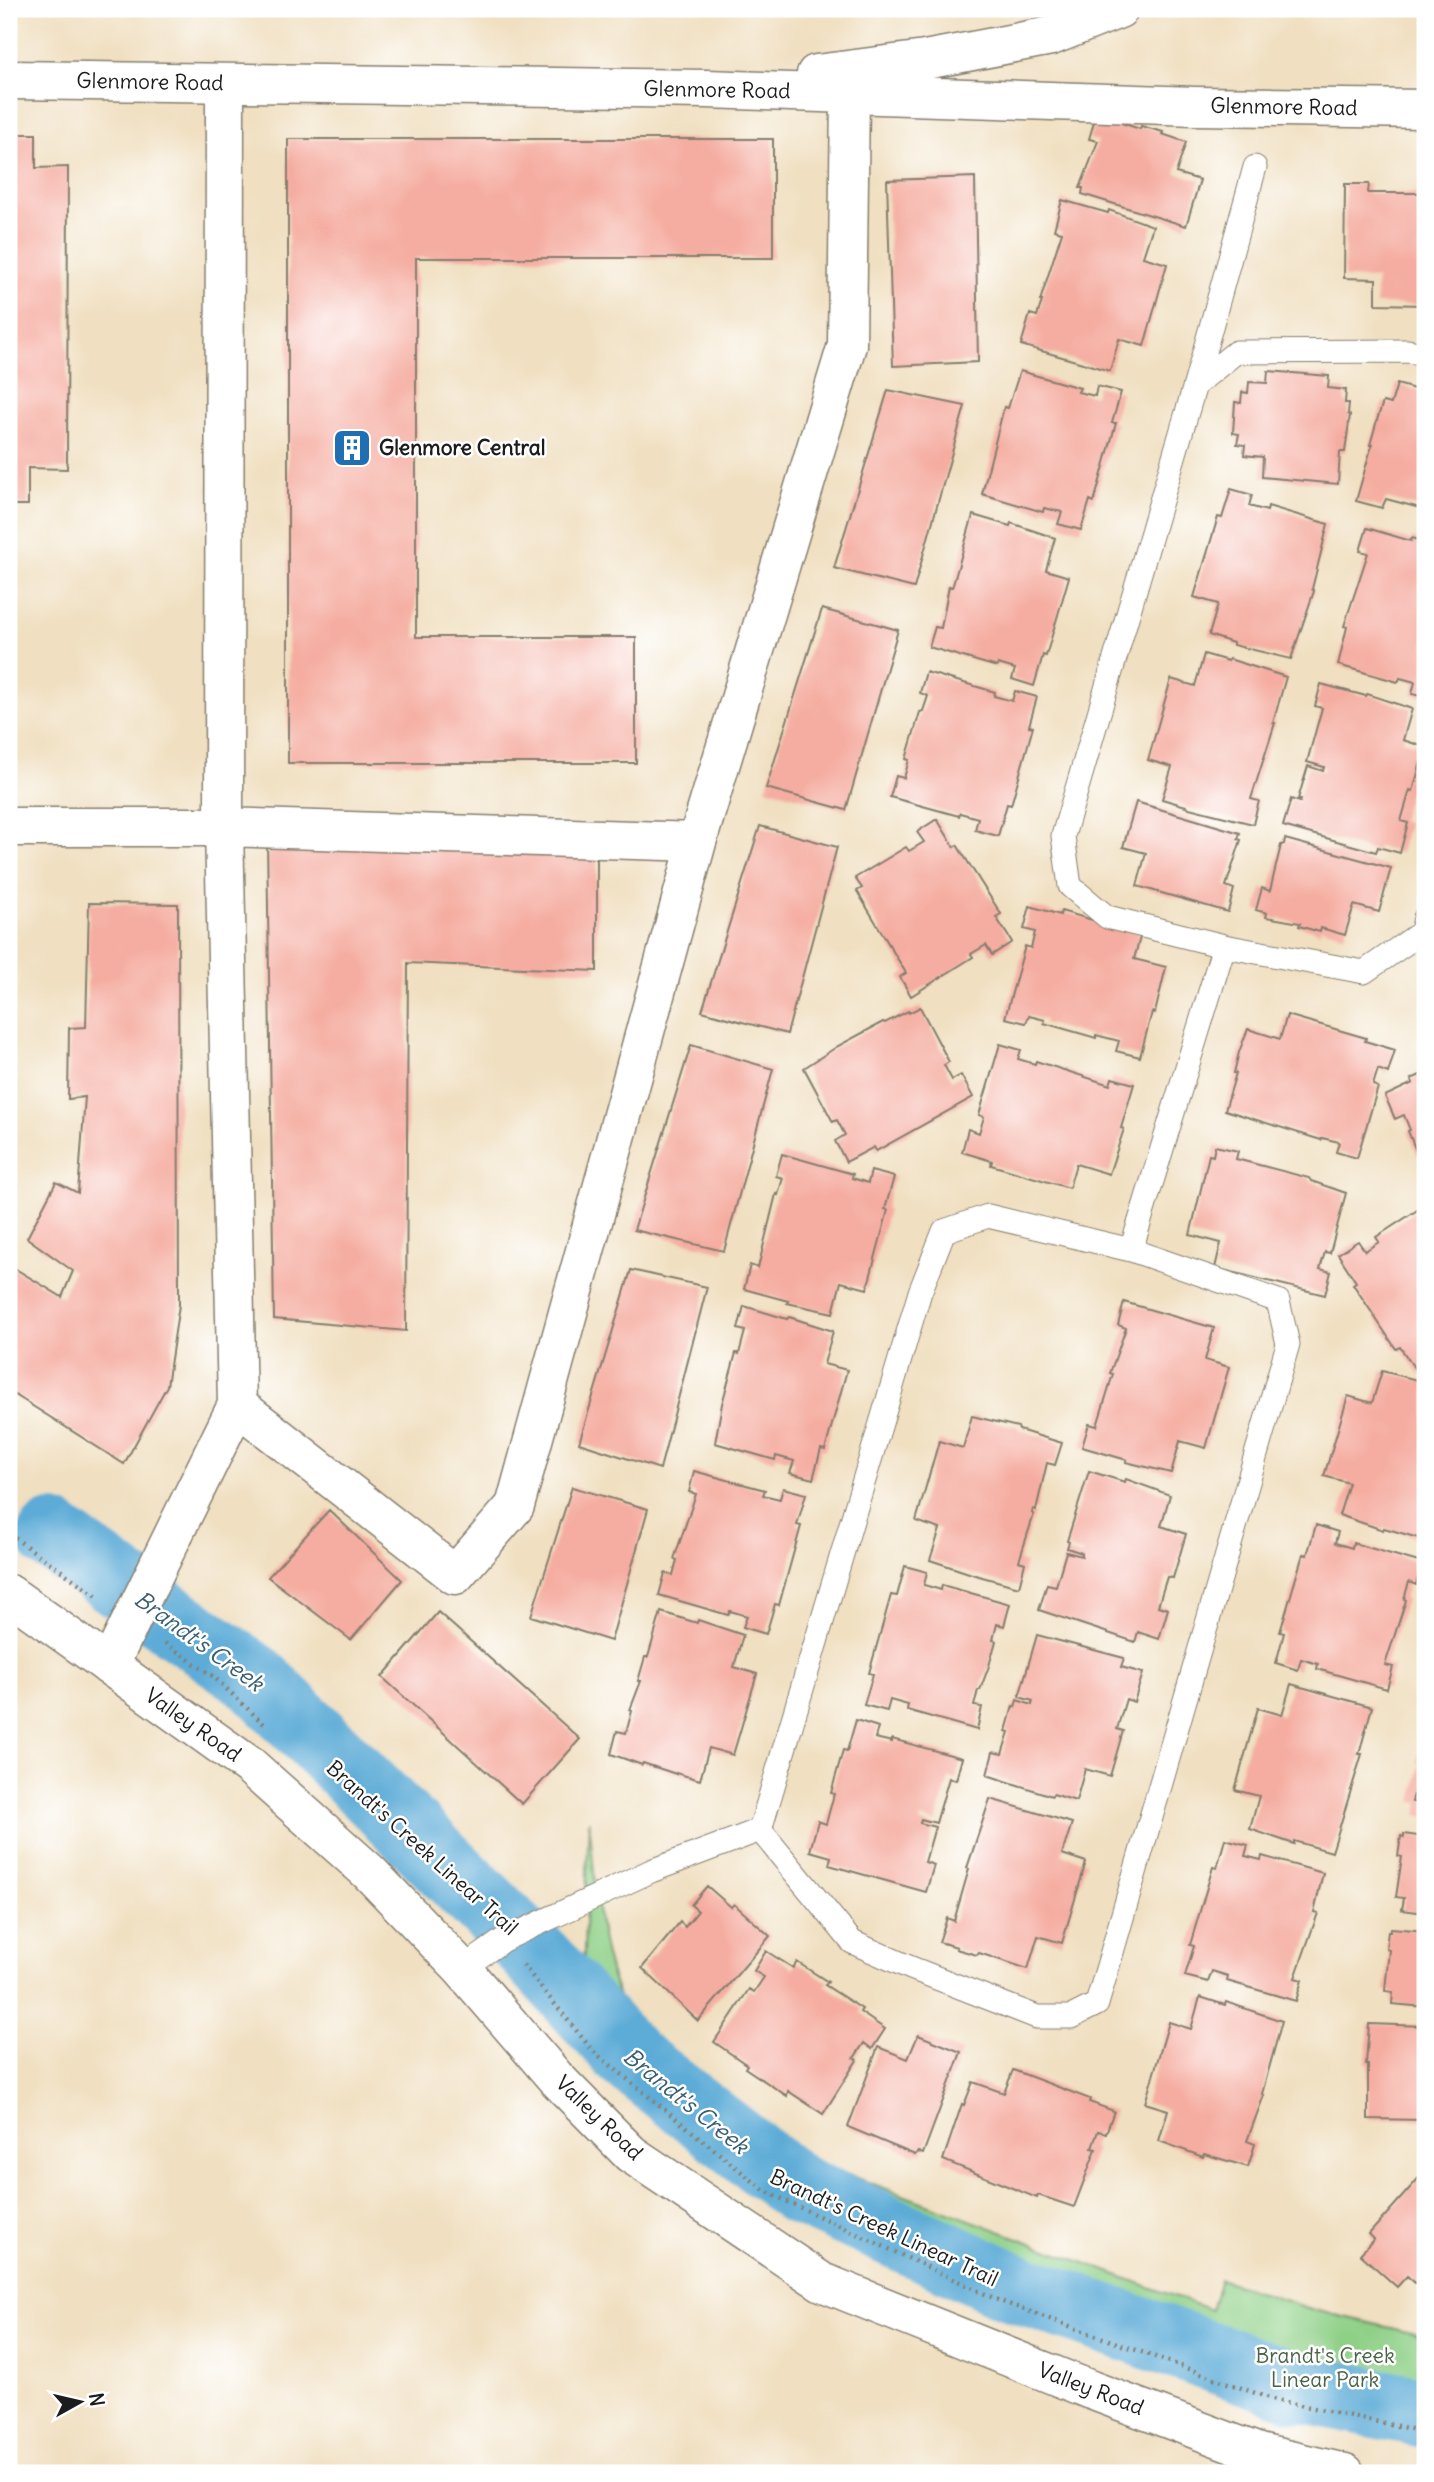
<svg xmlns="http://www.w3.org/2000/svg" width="1434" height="2482" font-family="Delius,sans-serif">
  <rect width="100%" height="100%" fill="#fff"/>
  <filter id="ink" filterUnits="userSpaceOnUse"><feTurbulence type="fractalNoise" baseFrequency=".0143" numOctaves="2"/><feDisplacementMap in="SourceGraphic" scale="14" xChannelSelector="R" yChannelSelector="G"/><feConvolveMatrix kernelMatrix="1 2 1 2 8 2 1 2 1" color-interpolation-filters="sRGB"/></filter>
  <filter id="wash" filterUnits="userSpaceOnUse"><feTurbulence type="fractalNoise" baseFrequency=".00686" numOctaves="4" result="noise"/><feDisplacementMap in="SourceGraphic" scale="28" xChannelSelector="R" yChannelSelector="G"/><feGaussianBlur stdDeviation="1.57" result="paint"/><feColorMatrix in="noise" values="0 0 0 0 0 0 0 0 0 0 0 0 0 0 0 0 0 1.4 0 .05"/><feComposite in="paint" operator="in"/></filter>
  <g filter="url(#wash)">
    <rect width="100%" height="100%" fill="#f0dfc0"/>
    <path fill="#8fd087" stroke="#567652" stroke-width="2" d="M589,1820C596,1880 596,1947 622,2003C626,2012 635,2020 641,2028C691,2089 758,2132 828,2167L1211,2310L1220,2279L1314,2310L1425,2336V2443L1315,2420L1212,2388L834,2233L739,2180L695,2151L616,2088L580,2054Z"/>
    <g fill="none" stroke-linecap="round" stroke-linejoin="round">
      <path stroke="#5dacd7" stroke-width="70" d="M52,1536L256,1679L527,1946L630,2059L797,2189L1007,2284L1296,2387L1425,2413"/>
    </g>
    <g id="blocks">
      <path fill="#f5ada1" d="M1096,115L1140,129L1141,126L1163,132L1162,134L1186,142L1176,173L1200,180L1186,226L1082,194L1083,188H1080L1098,141L1089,139Z
        M9,134H36V168L68,167L67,469L28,468V505H9Z
        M288,139H773V258H416V637H636V763H288Z
        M975,177L978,362L893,366L887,180Z
        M1345,184H1369L1368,193H1425V305L1376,304V279L1344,278Z
        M1062,200L1108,213L1109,210L1153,226L1143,257L1167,264L1144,346L1119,339L1110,371L1021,345L1030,314L1037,316L1042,301H1040L1062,232L1054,230Z
        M1020,371L1080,388L1078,392L1095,396L1097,386L1121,392L1112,423H1116L1094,502L1090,500L1081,530L1058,524L1062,512L1044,508L1043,512L982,494L1004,407L1008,408Z
        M1268,371L1329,376L1328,388L1346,390L1345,403H1349L1348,414L1350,415L1345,452H1340L1338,484L1262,477L1263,457L1244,455L1245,445L1237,444L1239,434L1233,433L1235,402L1241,403L1242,392L1248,393L1249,382L1267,383Z
        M1397,384L1425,392V494L1420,508L1386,499L1382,508L1356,501L1372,445H1370L1377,420L1383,402L1391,404Z
        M888,390L965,406L914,588L834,568Z
        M1231,489L1252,495L1249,506L1267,511L1268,506L1328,524L1312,589L1314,591L1291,659L1233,645V643L1209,635L1218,604L1194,597L1218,517L1222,518Z
        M973,515L1010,526L1011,523L1055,538L1046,570L1069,577L1046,656L1043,655L1034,686L1012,679L1015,669L998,664L997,667L929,647L935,627L941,628L949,586L952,587L953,585Z
        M1367,528L1411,541L1412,538L1425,542V697L1412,694L1415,682L1400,678L1398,682L1338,665L1347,627L1344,626L1368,553L1360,551Z
        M822,609L898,630L846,810L766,788Z
        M1204,654L1228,661L1229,659L1286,677L1273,723H1275L1251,799L1259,801L1253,824L1185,807L1186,806L1162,799L1172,767L1148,760L1171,679L1195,686Z
        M926,672L995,692L994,696L1012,701L1015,691L1037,697L1029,726L1033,727L1011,805L1007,804L998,836L975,830L978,818L960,813L959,816L890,797L896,776L904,778L909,760L906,759L920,712L923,711L928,696L920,693Z
        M1321,684L1366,696L1367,694L1412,709L1403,740L1425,747L1413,791L1410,790L1401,821L1408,823L1400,853L1378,847L1376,852L1283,826L1291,799L1300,802L1301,800L1298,799L1308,766L1323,771L1324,767L1307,762L1322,708L1315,706Z
        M1136,802L1240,833L1238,839L1241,840L1226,886L1234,889L1228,912L1137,886L1146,853L1123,847Z
        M937,819L954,847L957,845L1001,914L996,917L1012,942L992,955L986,945L971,954L973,957L911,996L900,977L906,973L857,891L862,888L855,878L906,847L909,851L924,842L917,832Z
        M760,826L837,847L787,1034L702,1011Z
        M267,839L597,844V971L408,963L406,1331L274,1319Z
        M1285,839L1391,868L1379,912L1354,905L1345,935L1321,928L1320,932L1299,926L1300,923L1266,917L1267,913L1256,910L1262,888L1270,891L1281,845L1284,844Z
        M89,903L178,904L179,1305L167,1386L124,1464L9,1391V1265L62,1297L73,1271L27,1238L56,1182L78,1193L85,1097L68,1099L69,1028L86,1027Z
        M1030,906L1060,915L1061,911L1141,934L1134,959L1166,967L1155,1013L1152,1012L1140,1057L1116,1051L1119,1041L1096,1035V1038L1044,1023L1045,1020L1029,1016L1026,1023L1005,1018L1025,946L1031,948L1035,932L1024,929Z
        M920,1007L949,1062L944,1065L952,1080L961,1075L973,1097L876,1151L874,1147L846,1162L835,1141L845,1135L837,1120L833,1122L804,1068L838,1046L883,1022L885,1023L908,1011L909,1013Z
        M1287,1015L1366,1038L1365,1041L1395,1050L1388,1073L1378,1069L1373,1085L1378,1087L1357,1158L1336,1152L1339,1142L1322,1138L1321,1140L1225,1110L1236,1073H1234L1239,1052L1248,1029L1280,1039Z
        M1000,1044L1021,1050L1018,1059L1035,1064L1036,1061L1110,1085L1112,1078L1134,1084L1121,1128L1124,1129L1109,1174L1076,1164L1069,1188L991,1165L992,1161L962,1152L968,1129L979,1133L984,1117L979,1115Z
        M691,1045L773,1069L724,1251L634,1230Z
        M1425,1073V1173L1408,1131L1410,1130L1404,1115L1395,1119L1385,1096L1413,1083L1411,1079Z
        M1215,1146L1238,1151L1236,1159L1309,1178L1311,1181L1346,1193L1330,1253L1325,1252L1320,1269L1331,1272L1325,1295L1215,1268L1221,1243L1190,1235L1209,1155L1213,1156Z
        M782,1154L853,1174L852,1178L868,1183L871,1171L894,1177L885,1209L888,1210L867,1289L841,1282L833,1313L787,1303L788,1301L744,1289L750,1265L758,1268L776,1194L778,1195L783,1178L776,1176Z
        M1425,1205V1370L1419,1375L1400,1347L1396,1349L1353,1284L1356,1282L1338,1254L1358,1241L1365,1251L1379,1242L1376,1237Z
        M631,1270L707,1287L660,1469L579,1443Z
        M1124,1302L1214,1328L1205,1360L1229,1367L1206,1448L1180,1441L1171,1473L1126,1462L1127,1460L1082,1447L1089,1424L1097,1426L1113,1374L1110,1373L1126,1328L1118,1325Z
        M744,1306L787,1319L789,1317L833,1331L824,1364L847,1370L825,1450L821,1449L813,1479L790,1473L794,1461L776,1456L775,1460L715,1443L722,1404L736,1353L739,1354L745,1331L738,1329Z
        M1382,1371L1425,1382V1540L1384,1528L1383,1530L1339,1515L1349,1483L1324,1476L1348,1396L1372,1403Z
        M972,1416L1018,1427L1019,1430L1062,1443L1055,1465L1047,1463L1036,1510L1033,1509L1032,1513L1034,1514L1019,1561L1025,1563L1019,1587L975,1575L930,1560L940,1529L916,1521L939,1441L963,1448Z
        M694,1471L765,1490L763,1495L780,1499L783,1488L806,1494L797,1525L801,1526L779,1605L775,1604L766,1634L743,1627L747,1616L730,1611L728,1615L659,1595L665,1573L673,1575L677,1560L674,1559L696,1494L689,1492Z
        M1089,1471L1125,1482L1126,1479L1170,1495L1161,1526L1186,1534L1173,1578L1167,1577L1158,1606L1168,1609L1159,1639L1138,1632L1135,1642L1039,1610L1047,1584L1056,1586L1066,1552L1082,1556V1553L1067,1548L1069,1542L1067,1541Z
        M572,1487L648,1509L611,1641L531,1616Z
        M329,1510L402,1580L351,1640L268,1577Z
        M1316,1525L1338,1532L1335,1543L1352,1548L1353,1543L1422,1563L1416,1585L1409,1582L1404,1599L1406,1600L1385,1665L1393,1667L1387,1689L1317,1669L1318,1664L1301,1659L1298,1670L1276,1663L1284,1633L1280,1632L1303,1554L1307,1555Z
        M905,1566L927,1572L924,1585L941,1590L942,1585L1010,1604L1004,1626L997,1624L993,1640L996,1641L989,1666L980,1690H978L974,1706L982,1707L977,1730L907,1710L908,1705L890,1700L887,1711L864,1705L873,1674L869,1673L891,1595L897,1596Z
        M438,1612L580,1739L522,1804L382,1677Z
        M661,1612L697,1623L698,1620L743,1635L734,1667L757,1674L733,1755L709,1748L700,1780L676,1773V1774L643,1763L642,1765L611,1754L617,1731L626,1733L632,1711L630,1710L641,1681H638L645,1657H648Z
        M1037,1635L1124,1658L1121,1667L1143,1673L1134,1702L1126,1699L1117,1729L1123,1731L1110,1776L1085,1769L1076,1801L1053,1794L1052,1796L987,1775L993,1752L1002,1754L1009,1732L1006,1731L1013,1706L1015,1707L1017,1700L1032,1705L1033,1701L1019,1697Z
        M1291,1684L1372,1707L1359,1754H1362L1332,1852L1294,1841V1844L1250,1829L1259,1796L1235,1790L1258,1708L1282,1715Z
        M856,1720L878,1727L875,1738L892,1742V1739L962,1758L956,1780L949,1778L936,1823L921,1819L920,1823L935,1827L925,1862L934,1865L926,1892L829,1865L831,1857L810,1851L818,1821L826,1824L834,1794L831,1793L843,1750L847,1751Z
        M1422,1742L1425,1743V1817L1417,1815L1420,1803L1412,1802L1421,1762H1417Z
        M990,1799L1072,1823L1062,1854L1086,1862L1062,1943L1038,1936L1028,1969L979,1953L977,1955L956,1949L957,1947L939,1942L947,1918L954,1921L969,1869L967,1868Z
        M1404,1834L1425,1837V1913L1402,1910L1404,1898L1396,1897L1402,1857L1398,1856L1401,1836L1404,1837Z
        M1225,1839L1248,1845L1245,1856L1261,1860L1262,1856L1323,1873L1314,1912L1318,1913L1295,1978L1302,1980L1296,2001L1227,1981L1228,1976L1212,1971L1208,1982L1185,1976L1194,1946L1190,1945L1213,1867L1217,1868Z
        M707,1886L731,1907L734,1904L770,1936L698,2021L642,1968L680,1922L685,1927L698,1911L691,1905Z
        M1391,1928L1425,1931V2007L1392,2004L1393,1992L1385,1991L1389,1950L1386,1949L1388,1931H1390Z
        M766,1951L793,1968L797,1962L828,1982L825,1985L862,2009L860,2012L885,2029L872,2049L864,2043L854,2058L857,2060L823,2114L788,2091L787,2096L745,2068L747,2065L714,2042L749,1989L754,1992L764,1977L754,1971Z
        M1200,1997L1225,2005L1226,2002L1282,2021L1262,2094L1264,2095L1247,2141L1255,2144L1248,2167L1204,2154L1203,2157L1159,2141L1168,2110L1145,2103L1169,2022L1191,2029Z
        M1369,2024L1425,2026V2120L1368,2119V2064H1366Z
        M918,2035L961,2052L923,2154L918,2152L915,2155L848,2127L878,2047L908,2059Z
        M1013,2070L1090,2099L1089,2102L1114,2111L1106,2133L1098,2131L1092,2148L1096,2149L1074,2207L1038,2195L1037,2198L943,2160L962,2104L964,2105L973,2082L1004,2093Z
        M1425,2171V2285L1422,2289L1407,2276L1397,2287L1360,2254L1374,2239L1369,2234Z"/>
    </g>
  </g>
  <g filter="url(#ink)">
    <use href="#blocks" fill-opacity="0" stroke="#867e6e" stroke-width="2"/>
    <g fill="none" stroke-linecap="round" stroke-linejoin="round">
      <defs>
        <path id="service" d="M1425,354L1408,351L1236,352L1195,385L1063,836L1070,886L1107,917L1224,946L1364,972L1422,932L1425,918
          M1195,385L1255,167
          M1131,1250L1224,946
          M462,1969L503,1940L651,1871L760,1830L920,1292L944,1231L988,1216L1131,1250L1278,1301L1288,1344L1097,2004L1071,2017H1037L911,1968L852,1942L760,1830"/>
        <path id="minor" d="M9,827H224L225,84
          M237,1405L455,1575L515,1506L697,842L847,345L850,94
          M109,1666L237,1405L224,827L697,842"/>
        <path id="tertiary" d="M9,1594L250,1766L369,1872L462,1969L555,2077L631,2154L822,2282L1091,2390L1259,2453L1345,2473"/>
        <path id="secondary" d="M816,74L925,60L1051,36L1119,9
          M9,80L707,89L1195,106L1425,109"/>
      </defs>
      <use href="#service" stroke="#867e6e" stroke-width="25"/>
      <use href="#minor" stroke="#867e6e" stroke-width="41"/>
      <use href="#tertiary" stroke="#867e6e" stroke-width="41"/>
      <use href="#secondary" stroke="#867e6e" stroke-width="41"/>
      <path stroke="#867e6e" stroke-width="4.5" stroke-dasharray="2 5" stroke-linecap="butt" d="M9,1534L100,1598
        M165,1643L214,1677L266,1726
        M523,1965L593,2051L765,2191L1000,2301L1272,2399L1425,2432"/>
      <use href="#service" stroke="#fff" stroke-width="23"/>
      <use href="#minor" stroke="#fff" stroke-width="38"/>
      <use href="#tertiary" stroke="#fff" stroke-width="38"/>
      <use href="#secondary" stroke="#fff" stroke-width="38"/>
    </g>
  </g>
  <defs>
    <symbol id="building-square" viewBox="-11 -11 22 22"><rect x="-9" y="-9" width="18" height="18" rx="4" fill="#1f6fb2" stroke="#fff"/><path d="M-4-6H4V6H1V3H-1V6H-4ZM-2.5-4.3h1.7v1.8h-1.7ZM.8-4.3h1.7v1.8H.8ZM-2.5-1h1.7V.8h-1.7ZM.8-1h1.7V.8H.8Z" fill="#fff"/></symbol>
  </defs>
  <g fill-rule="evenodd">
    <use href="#building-square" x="330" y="426" width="44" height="44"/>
  </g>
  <g text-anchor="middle" stroke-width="5" stroke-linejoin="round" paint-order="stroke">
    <g font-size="21" fill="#1c1c1c" stroke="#fff">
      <text transform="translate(150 82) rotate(1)" y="7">Glenmore Road</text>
      <text transform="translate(717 90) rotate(1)" y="7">Glenmore Road</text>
      <text transform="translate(1284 107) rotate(1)" y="7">Glenmore Road</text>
      <text transform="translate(193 1725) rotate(35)" y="7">Valley Road</text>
      <text transform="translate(422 1848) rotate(42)" y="7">Brandt's Creek Linear Trail</text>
      <text transform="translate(599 2118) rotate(44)" y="7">Valley Road</text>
      <text transform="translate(884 2228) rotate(25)" y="7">Brandt's Creek Linear Trail</text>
      <text transform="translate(1091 2389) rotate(21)" y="7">Valley Road</text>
    </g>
    <g font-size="21" font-weight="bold" fill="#1c1c1c" stroke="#fff" text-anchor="start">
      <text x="379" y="455">Glenmore Central</text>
    </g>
    <g font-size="21" fill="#4a6447" stroke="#fff">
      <text x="1325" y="2363">Brandt's Creek<tspan x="1325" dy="24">Linear Park</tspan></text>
    </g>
    <g font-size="23" font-style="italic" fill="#395d70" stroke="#fff">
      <text transform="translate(199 1641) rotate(36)" y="8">Brandt's Creek</text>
      <text transform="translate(686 2101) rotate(39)" y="8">Brandt's Creek</text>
    </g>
  </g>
  <rect width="1434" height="2482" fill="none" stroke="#fff" stroke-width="35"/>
  <g transform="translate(80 2402) rotate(82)" stroke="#ffffff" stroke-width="5" paint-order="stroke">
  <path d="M0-5L12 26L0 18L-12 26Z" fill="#1c1c1c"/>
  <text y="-10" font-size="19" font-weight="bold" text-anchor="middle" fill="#1c1c1c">N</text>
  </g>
</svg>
